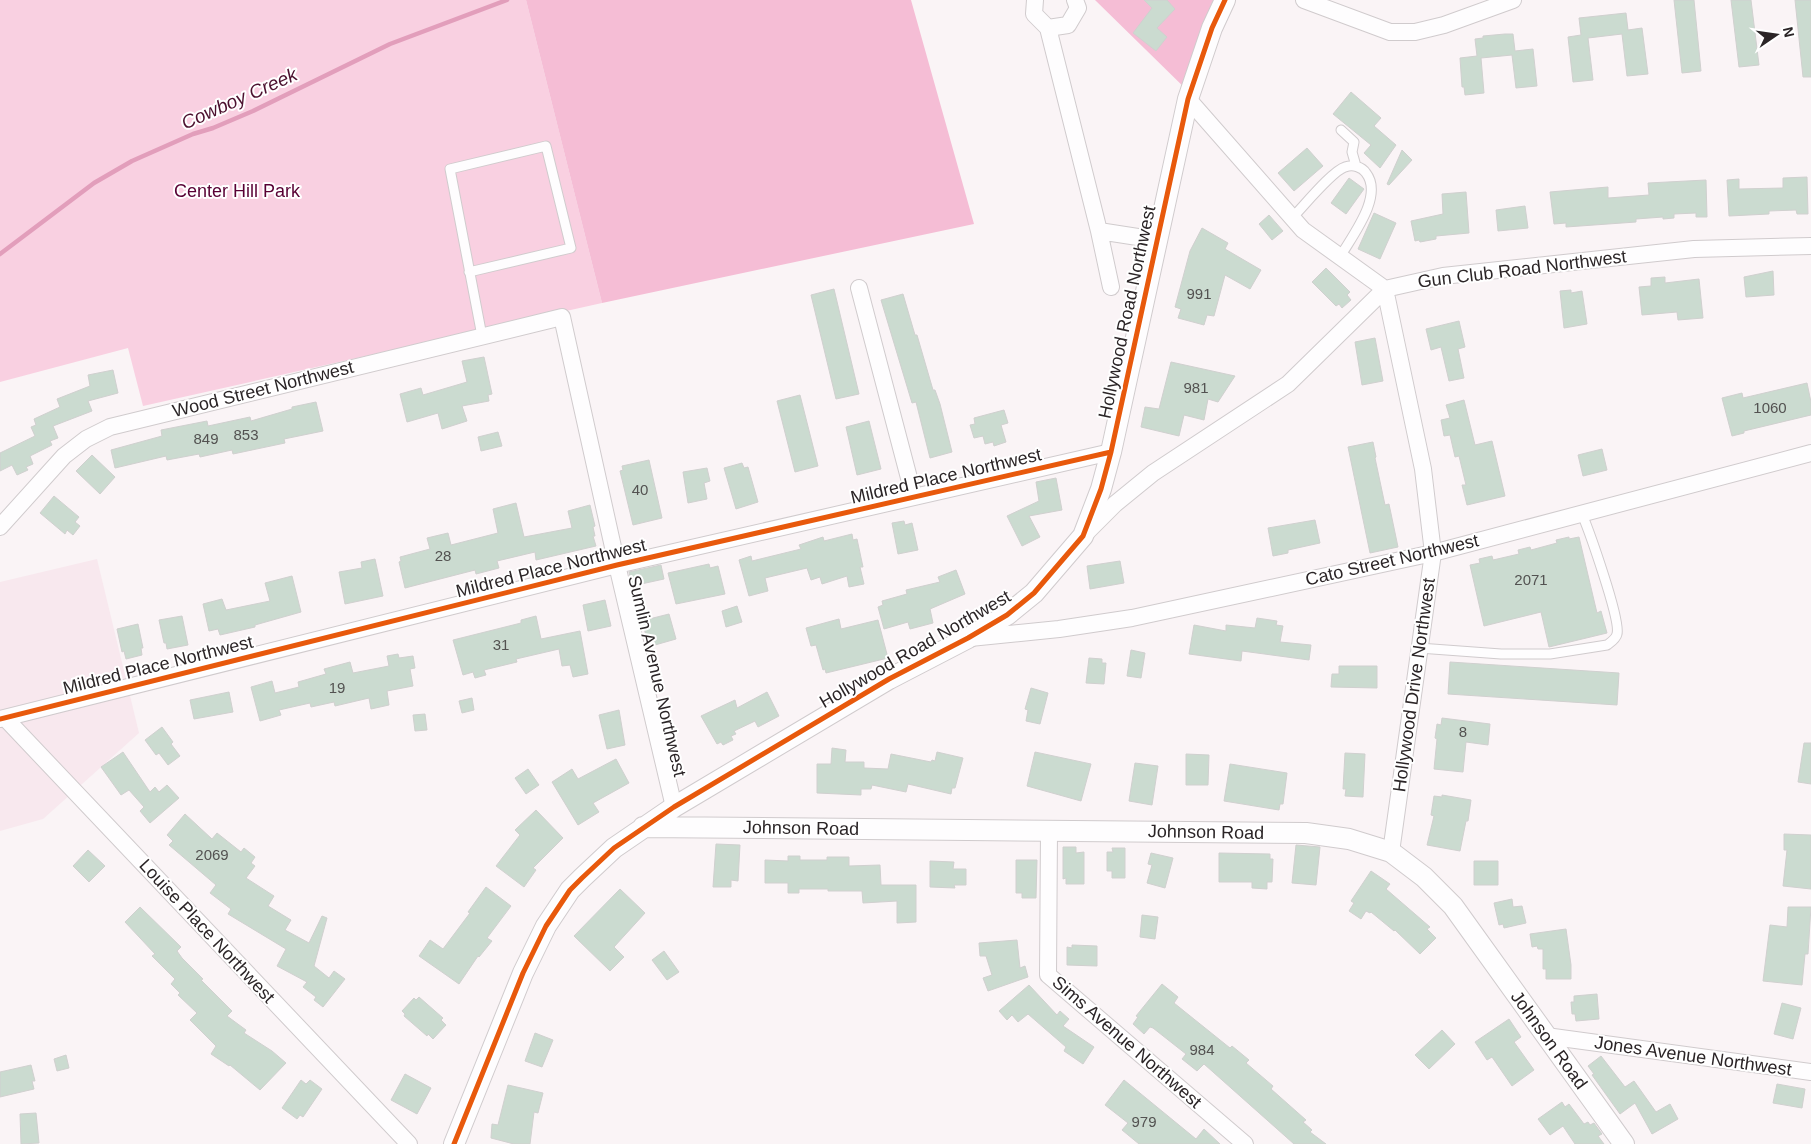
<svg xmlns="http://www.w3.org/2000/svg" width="1811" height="1144" font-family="Arial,sans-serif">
  <rect width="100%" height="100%" fill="#faf4f6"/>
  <path fill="#f8e8ee" d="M97,559L139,733L43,819L0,831V582Z"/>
  <path fill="#f9d0e1" d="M0,0H526L602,303L143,406L128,348L0,382Z"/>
  <path fill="#f5bdd5" d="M526,0H911L974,224L602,303Z
    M1095,0H1231L1193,96Z"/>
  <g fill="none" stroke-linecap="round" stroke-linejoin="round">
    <path stroke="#e29ebb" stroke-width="4.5" d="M0,254L94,183L132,161L193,134L213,128L253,111L390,44L507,0"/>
  </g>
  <path fill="#cbdbd0" stroke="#d0d0cf" d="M1144,0H1167L1175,9L1157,28L1167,37L1156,51L1133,33L1152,8Z
    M1674,0H1694L1701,71L1682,73Z
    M1731,0H1751L1759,65L1739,67Z
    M1795,0H1811V77H1803Z
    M1626,13L1628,30L1642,28L1648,74L1627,76L1622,34L1588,38L1593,80L1573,82L1568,37L1581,35L1579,18Z
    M1505,34H1513L1515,51L1533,49L1537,86L1516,88L1512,55L1481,58L1484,93L1465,95L1464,87H1462L1460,58L1477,56L1475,39L1483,38V36Z
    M1351,92L1381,118L1374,126L1396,145L1380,168L1364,153L1371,145L1333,114Z
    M1307,148L1323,166L1294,191L1278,173Z
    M1402,150L1412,160L1389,185L1387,184Z
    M1807,177L1808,214H1797L1796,210L1769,211V214L1729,216L1727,180L1739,179V189L1783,188V178Z
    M1349,178L1364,189L1346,214L1331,203Z
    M1706,180L1707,217H1696V213L1674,214V218L1663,219V217L1636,219V222L1566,227V223L1554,224L1550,192L1608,187V198L1649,195L1648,183Z
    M1466,192L1469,233L1436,236V239L1420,242L1419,240L1415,241L1411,221L1443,214L1442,194Z
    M1525,206L1528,228L1498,231L1496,210Z
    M1374,213L1396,223L1380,259L1358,249Z
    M1269,215L1283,231L1272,240L1259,224Z
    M1202,228L1228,243L1225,249L1261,270L1250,289L1225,275L1214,316L1207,315L1204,325L1178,318L1181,309L1175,307L1190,251Z
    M1326,268L1350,292L1347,295L1351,300L1342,308L1339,304L1336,306L1312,282Z
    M1773,271L1774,295L1746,297L1744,277Z
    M1665,277V283L1699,279L1703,318L1678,320L1677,312L1642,315L1639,287L1651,286V278Z
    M834,289L859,394L836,399L811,295Z
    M1571,290V293L1582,291L1587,324L1564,328L1560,291Z
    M903,294L915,335H917L933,390H935L940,404L952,452L930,458L916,402L912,403L881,300Z
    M1459,321L1465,347L1458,349L1464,378L1449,381L1441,347L1431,350L1426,329Z
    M1375,338L1383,381L1362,385L1355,342Z
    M484,357L492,394L488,395L489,401L462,406L467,421L442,429L438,413L407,422L400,394L421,388L423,395L467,382L462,361Z
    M1171,362L1235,376L1218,402L1208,399L1204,420L1184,415L1179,436L1141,427L1145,407L1159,409Z
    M113,370L118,393L88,401L92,411L53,426L58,438L50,441L52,445L30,456L33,464L26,467L28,470L17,475L12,465L0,471V453L35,436L31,427L36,425L34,419L60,407L57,399L90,386L88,375Z
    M1807,383L1811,402V415L1744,431V433L1732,436L1722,398L1742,393L1743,398Z
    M800,395L818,466L795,472L777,401Z
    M1464,400L1475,445L1492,441L1505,496L1467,505L1462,485H1466L1459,456L1455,457L1450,435L1444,436L1441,420L1450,418L1446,405Z
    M316,402L323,431L284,439L285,443L233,454L232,450L200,457L199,454L167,460L166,456L115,468L111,450L162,436L161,430L207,421L208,426L250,417L251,421L292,409V407Z
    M1004,410L1008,423L1001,425L1006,442L994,446L993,442L985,444L983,436L974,438L970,425L975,424L974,418Z
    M869,421L881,469L857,475L846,427Z
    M498,432L502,446L481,451L478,437Z
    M1373,442L1376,457L1375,458L1385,505L1389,504L1398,547L1370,553L1348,447Z
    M1602,449L1607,470L1583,476L1578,455Z
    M92,455L115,477L100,494L76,471Z
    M649,460L662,518L633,525L620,471L623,470L622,466Z
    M742,463L744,468L748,467L758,502L736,509L724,468Z
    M707,468L710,481L704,483L707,499L688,503L683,472Z
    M1056,478L1062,510L1029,516L1040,537L1022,546L1007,516L1039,501L1036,482Z
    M54,496L79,517L75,522L80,526L73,535L67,530L65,534L40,513Z
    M516,503L524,537L572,528L568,511L590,505L595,526L593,527L595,536H593L596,546L536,560L535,552L497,561L499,568L476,574L475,570L405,588L399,562L401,561L400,557L430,549L427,538L448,533L451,545L498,533L493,509Z
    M1315,520L1320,543L1288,550V553L1273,556L1268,528Z
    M904,521L905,525L912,523L918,550L898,554L892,523Z
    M852,534L853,540L857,539L863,567H860L864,584L849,587L847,576L822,584L820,577L811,580L807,568L765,578L768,591L749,596L739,560L751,556L752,561L801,549L799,545L823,537L824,541Z
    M1569,537V539L1579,537L1597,613L1601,611L1607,633L1549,647L1541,612L1484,626L1470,565L1480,563L1479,559L1492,556L1493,560L1519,554L1518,550L1530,547L1531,550L1557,543L1556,540Z
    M375,559L383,596L345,604L339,572L362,568L361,562Z
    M1120,561L1124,583L1090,589L1087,566Z
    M709,564L710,568L718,566L725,594L676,604L668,573Z
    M661,565L664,579L632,586L629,572Z
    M956,570L965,594L930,609L933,623L910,629L908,622L884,629L878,607L883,605L882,601L907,594L906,590L940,582L938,577Z
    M292,576L301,612L255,625V627L220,635L218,629L209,631L203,604L222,599L226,610L270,601L265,583Z
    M605,600L611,626L588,631L583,605Z
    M737,606L742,622L726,627L722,611Z
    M669,614L676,639L655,645L654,641L648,642L643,625L650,623L649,619Z
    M182,616L188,645L167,649L166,643H164L159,620Z
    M536,616L541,639L580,631L588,674L573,677L570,665L562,666L559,649L516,659L517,662L484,670L486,675L475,678L473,672L463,675L453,640L521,623V620Z
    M1257,618L1277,621L1276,625L1283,626L1280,642L1311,645L1309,660L1242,651L1241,661L1189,654L1194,625L1226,631V625L1255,628Z
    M839,619L841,629L878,620L888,658L826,673L825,669L823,670L816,645L811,646L806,628Z
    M138,624L143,648H141L142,655L126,659L124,651L122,652L117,629Z
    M1131,650L1145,653L1141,678L1127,676Z
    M398,654L399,658L413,656L415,668L410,669L413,686L387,691L389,705L371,709L369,698L335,706L334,702L311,707L310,703L279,710L281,715L260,721L251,687L272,681L275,693L299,687L298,682L326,674L324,669L350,662L353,673L389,666L387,656Z
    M1089,658L1102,659V663H1106L1104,684L1086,683Z
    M1450,662L1619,673L1617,705L1448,694Z
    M1339,666H1377V688L1331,687L1332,674H1339Z
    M1031,688L1048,693L1040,724L1026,721L1028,710L1025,709Z
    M229,692L233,712L194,719L190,700Z
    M767,692L779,716L758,727L755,721L734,731L736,734L731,736L733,740L723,745L721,742L717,744L701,716L735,700L737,708Z
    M472,698L474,710L462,713L459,701Z
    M619,710L625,745L607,749L599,715Z
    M425,714L427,730L415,731L413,715Z
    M1442,718L1490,724L1488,745L1466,742L1463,772L1434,769L1437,739L1435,738L1437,724L1441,725Z
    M162,727L173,742L171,744L180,756L168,765L159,753L156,755L145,740Z
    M1804,743H1811V784L1798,782Z
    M832,748L846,750L845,762H864V768L888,769L891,754L931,762L932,760L935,761L937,752L963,758L955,788H952L951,794L908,784L906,792L872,785L871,789H861V795L817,793V764H831Z
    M123,752L150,792L155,787L159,792L167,785L179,798L150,823L140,811L144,807L129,790L121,795L101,767Z
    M1035,752L1091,764L1081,801L1027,786Z
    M1345,753L1365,754L1363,797L1345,796L1346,789H1343Z
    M1186,754L1209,755L1208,785H1186Z
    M616,759L629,783L593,803L599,812L578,825L552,782L572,769L578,779Z
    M1135,763L1158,766L1152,805L1129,801Z
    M1230,764L1287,773L1283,804H1280L1279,810L1224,801Z
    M528,769L539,785L526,794L515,778Z
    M1442,795L1471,800L1468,821H1466L1460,851L1427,845L1434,816L1431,815L1434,796L1442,797Z
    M536,810L563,838L533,868L536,870L524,887L496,866L520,835L515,830Z
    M185,814L212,839L217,833L241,852L244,848L255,857L251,863L255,866L246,878L274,896L268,906L291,920L285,930L309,943L322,916L327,918L314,966L329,978L334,971L345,979L323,1007L314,1000L316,997L303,987L307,982L277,966L286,949L228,914L231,909L210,893L216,885L169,845L173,841L167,835Z
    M1784,834L1811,835V889L1783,886L1787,850H1784Z
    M716,844L740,845L738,881L731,880V887H713Z
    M1296,845L1320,847L1316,885L1292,883Z
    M1063,847H1076V853L1084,852V884H1066V878L1063,879Z
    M1112,848H1125V878H1112V871H1107V852H1113Z
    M88,850L105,866L89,882L73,866Z
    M1151,853L1173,858L1165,888L1147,883L1152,865L1148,864Z
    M1219,853L1270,854V859H1273L1272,882H1267V889L1252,888V882H1219Z
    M788,856H800V860H827V857H849V866L880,865L881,885H916V922L897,923V901L863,903L862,891H828V889H799V893H788V883H765V860L788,861Z
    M1016,860H1037L1036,898H1022V893H1016Z
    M930,861L954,862L953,869H966V885H954L955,888L930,887Z
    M1474,861H1498V885H1474Z
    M1371,871L1390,884L1386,889L1430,927L1427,929L1436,938L1420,954L1395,930L1394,931L1371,912L1370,913L1366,911L1361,919L1349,911L1354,903L1351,901Z
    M486,887L511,906L487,938L492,941L479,957L478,956L459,984L419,956L430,940L443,949L470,913L468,912Z
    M620,889L645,913L614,947L624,957L610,971L574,936Z
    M1512,899L1513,907L1522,906L1526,923L1504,928L1503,924L1499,925L1494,903Z
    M140,907L181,947L177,951L182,958L203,979L201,980L232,1011L227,1016L246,1030L244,1033L272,1051L286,1063L260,1090L230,1065L229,1066L211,1054L216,1046L190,1020L197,1013L178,995L180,993L171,984L175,979L152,956L155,954L125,922Z
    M1788,907H1811L1808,954H1805L1802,985L1763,981L1770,925L1787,927Z
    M1142,915L1158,917L1155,939L1140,937Z
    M1566,929L1571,965V979H1546V969H1543V949H1538L1537,946L1532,947L1530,934Z
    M1017,940L1020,968L1025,966L1028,977L988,991L983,978L992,975L986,956H980L979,943Z
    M1072,945L1097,946V966L1067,965V947L1072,948Z
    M664,951L679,972L667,980L652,960Z
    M1162,984L1178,997L1174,1003L1230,1048L1232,1046L1249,1060L1246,1063L1273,1086L1271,1089L1306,1120L1303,1122L1312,1130L1310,1132L1326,1144H1294L1204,1064L1197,1071L1182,1059L1186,1054L1153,1028L1150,1027L1144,1034L1133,1024L1138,1017L1136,1016Z
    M1029,985L1057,1015L1060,1011L1069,1019L1063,1026L1094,1047L1083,1064L1064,1051L1066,1047L1028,1014L1018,1022L1012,1015L1007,1020L999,1011Z
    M1597,994L1599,1019L1576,1021L1575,1014H1572L1571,1002H1574V996Z
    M419,997L443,1018L441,1020L446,1025L433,1039L428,1034L427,1036L404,1016L405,1014L402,1011L414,998L416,1000Z
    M1782,1003L1801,1008L1793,1039L1774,1034Z
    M1509,1019L1521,1037L1514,1042L1534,1070L1512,1086L1492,1057L1487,1060L1475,1042Z
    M1442,1030L1455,1044L1429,1069L1415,1055Z
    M535,1033L553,1040L542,1067L525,1061Z
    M66,1055L69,1068L57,1071L54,1059Z
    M1601,1056L1625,1087L1634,1081L1656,1112L1670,1104L1678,1119L1652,1134L1635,1103L1620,1114L1592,1075L1594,1074L1588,1066Z
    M31,1065L35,1081H32L34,1089L0,1097V1072Z
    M405,1074L431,1088L417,1114L391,1100Z
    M301,1080L306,1084L310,1080L322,1089L303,1117L300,1115L297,1119L282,1108Z
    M1124,1080L1196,1139L1204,1129L1220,1144H1139L1122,1130L1128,1123L1105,1105Z
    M1777,1084L1805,1089L1802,1108L1773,1103Z
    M508,1085L543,1093L538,1113L534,1112L530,1144H514L491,1138L492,1124L498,1125Z
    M1562,1102L1565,1107L1569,1104L1584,1124L1588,1122L1590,1125L1594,1123L1602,1134L1598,1136L1604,1144H1575L1563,1126L1550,1135L1538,1119Z
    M36,1113L39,1143L21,1144L20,1114Z"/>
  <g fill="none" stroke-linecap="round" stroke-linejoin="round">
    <defs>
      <path id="service" d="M1341,130L1354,142L1352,152L1356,166
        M1292,218C1303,207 1332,171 1345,167C1353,164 1362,167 1366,173C1384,196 1352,236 1340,257
        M469,272L571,248L546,146L450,169L482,336
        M1419,648L1501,654H1550L1607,645C1611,642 1616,639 1617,634C1621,620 1589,531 1582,514"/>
      <path id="minor" d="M1035,0L1034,14L1048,28L1099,231L1157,240
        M1304,0L1390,32H1415L1444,25L1513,0
        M1048,28L1068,25L1078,8L1075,0
        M1188,99L1303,230L1385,289L1423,469L1433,553L1391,852
        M1099,231L1111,287
        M859,288L914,497
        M0,527L64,456L86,439L110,427L562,317L617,565L674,807
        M1086,533L1115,504L1153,473L1288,384L1385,289L1443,276L1694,249L1811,246
        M970,638L1059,629L1132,618L1433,553L1811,453
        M5,718L409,1144
        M0,719L617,565L1111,452
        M1049,831L1048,975L1245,1144
        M1546,1036L1811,1072"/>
      <path id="tertiary" d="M643,827L1306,833L1349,839L1391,852L1424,877L1453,906L1624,1144
        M454,1144L523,973L546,926L570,890L582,878L614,848L674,807L889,679L968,638L1007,615L1034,593L1083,536L1101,489L1111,452L1188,99L1212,28L1225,0"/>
    </defs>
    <use href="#service" stroke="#d0cbcd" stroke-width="11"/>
    <use href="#minor" stroke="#d0cbcd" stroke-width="18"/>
    <use href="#tertiary" stroke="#d0cbcd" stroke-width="22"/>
    <use href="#service" stroke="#fefdfe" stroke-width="9"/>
    <use href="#minor" stroke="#fefdfe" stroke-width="16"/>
    <use href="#tertiary" stroke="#fefdfe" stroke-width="20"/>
    <defs>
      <path id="cycleway" d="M0,719L617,565L1111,452
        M454,1144L523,973L546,926L570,890L582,878L614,848L674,807L889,679L968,638L1007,615L1034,593L1083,536L1101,489L1111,452L1188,99L1212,28L1225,0"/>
    </defs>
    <use href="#cycleway" stroke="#fff" stroke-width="8"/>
    <use href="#cycleway" stroke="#e8590c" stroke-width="5"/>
  </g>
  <g text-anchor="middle" stroke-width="4" stroke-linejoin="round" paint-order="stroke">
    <g font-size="15" fill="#535251">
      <text x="1199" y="299">991</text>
      <text x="1196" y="393">981</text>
      <text x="1770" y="413">1060</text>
      <text x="246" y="440">853</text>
      <text x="206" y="444">849</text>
      <text x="640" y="495">40</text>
      <text x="443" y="561">28</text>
      <text x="1531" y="585">2071</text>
      <text x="501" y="650">31</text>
      <text x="337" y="693">19</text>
      <text x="1463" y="737">8</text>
      <text x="212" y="860">2069</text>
      <text x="1202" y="1055">984</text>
      <text x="1144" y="1127">979</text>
    </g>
    <g font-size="18" fill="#580034" stroke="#fff">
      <text x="237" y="197">Center Hill Park</text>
    </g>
    <g font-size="18" fill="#2b2527" stroke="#fff">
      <text transform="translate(1522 269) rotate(-7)" y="6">Gun Club Road Northwest</text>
      <text transform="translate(1127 312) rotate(-78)" y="6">Hollywood Road Northwest</text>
      <text transform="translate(263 389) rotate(-14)" y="6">Wood Street Northwest</text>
      <text transform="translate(946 476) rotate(-13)" y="6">Mildred Place Northwest</text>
      <text transform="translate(1392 560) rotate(-13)" y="6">Cato Street Northwest</text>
      <text transform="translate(551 568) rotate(-14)" y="6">Mildred Place Northwest</text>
      <text transform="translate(915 649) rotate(-30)" y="6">Hollywood Road Northwest</text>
      <text transform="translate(158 665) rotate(-14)" y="6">Mildred Place Northwest</text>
      <text transform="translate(657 676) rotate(77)" y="6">Sumlin Avenue Northwest</text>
      <text transform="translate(1414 685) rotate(-82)" y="6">Hollywood Drive Northwest</text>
      <text transform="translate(801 828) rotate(1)" y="6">Johnson Road</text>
      <text transform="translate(1206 832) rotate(1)" y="6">Johnson Road</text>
      <text transform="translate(207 931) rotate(47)" y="6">Louise Place Northwest</text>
      <text transform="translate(1549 1040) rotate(54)" y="6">Johnson Road</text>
      <text transform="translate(1127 1042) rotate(41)" y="6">Sims Avenue Northwest</text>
      <text transform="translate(1693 1056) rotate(8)" y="6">Jones Avenue Northwest</text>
    </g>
    <g font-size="19" font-style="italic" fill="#4c112f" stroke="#fff">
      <text transform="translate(239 98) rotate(-24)" y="7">Cowboy Creek</text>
    </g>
  </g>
  <g transform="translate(1776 35) rotate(77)" stroke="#ffffff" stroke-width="4" paint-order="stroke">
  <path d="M0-4L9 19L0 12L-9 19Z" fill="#2b2527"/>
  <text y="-8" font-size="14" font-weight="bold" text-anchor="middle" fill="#2b2527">N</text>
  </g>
</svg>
